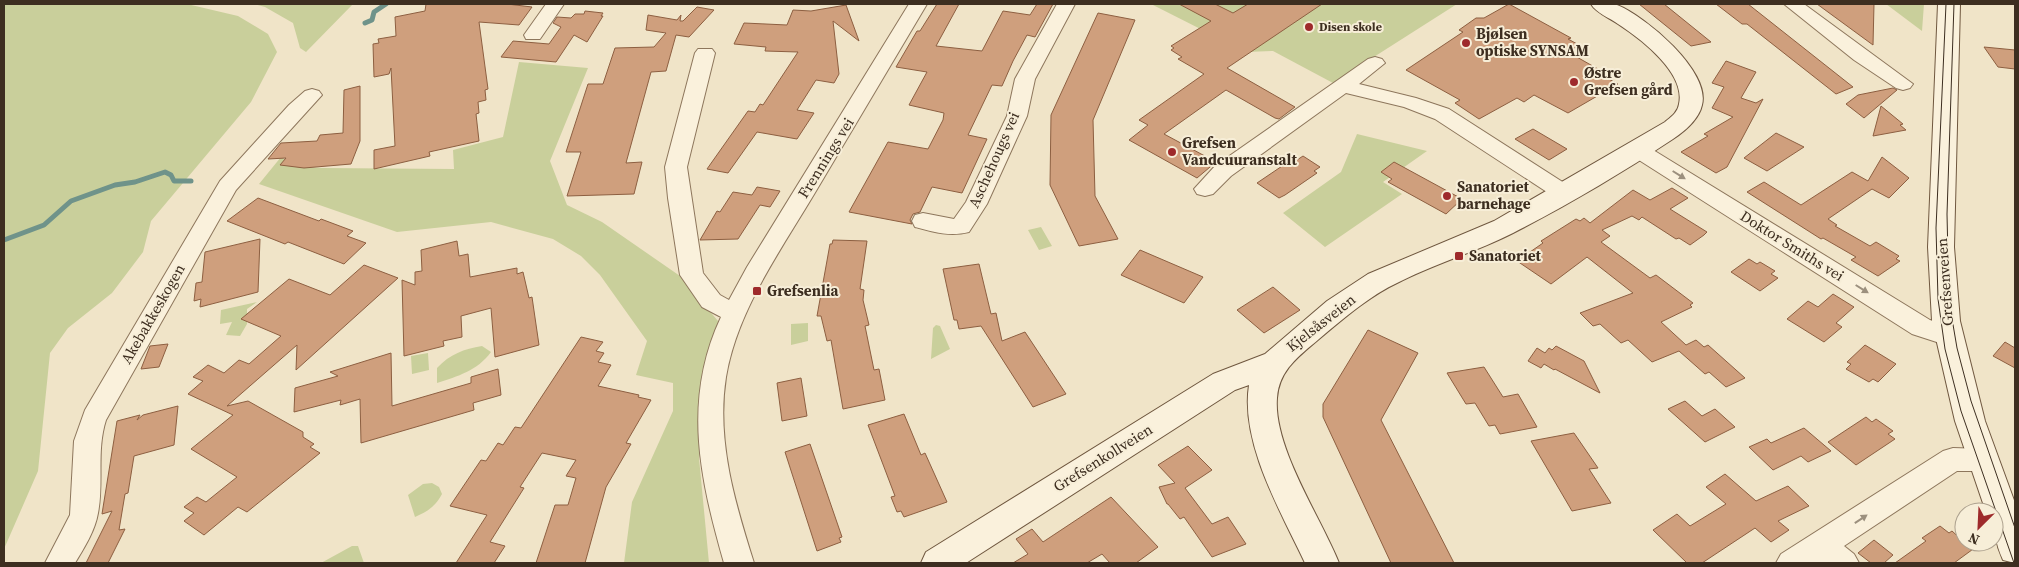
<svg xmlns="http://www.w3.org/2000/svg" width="2019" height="567" font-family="'Source Serif 4',serif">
  <rect width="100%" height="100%" fill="#f0e4c8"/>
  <path fill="#c9cf9b" d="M4,4H187L238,16L268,34L277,52L251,102L151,221L143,252L112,293L68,328L50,353L38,471L4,549Z
    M254,4H353L306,52L300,48L293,23L265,7Z
    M1151,4H1457L1333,83L1273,51L1246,52Z
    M1886,4H1924L1922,31Z
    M519,62L588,68L550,161L567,205L602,222L680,276L718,321L699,458L709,563H624L632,502L673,411V383L636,375L647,341L600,275L581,256L553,239L491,222L397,232L259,184L281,157L296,166L321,168L454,169L453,150L503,137Z
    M1357,134L1427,151L1383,182L1402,194L1325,247L1283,213L1341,172Z
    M1041,227L1052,246L1039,250L1028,230Z
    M257,302L247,309V324L240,336L226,335L232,322L220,324L221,310Z
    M808,323V341L791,345V324Z
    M936,325L940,326L950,349L931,359L933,328Z
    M482,346L491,352C477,371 458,376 437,383V368C450,354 464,349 482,346Z
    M428,353L429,370L412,374L411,356Z
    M432,483L439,487L442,494C435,507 428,511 415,517L408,495L423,484Z
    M352,546H358L364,563H321Z"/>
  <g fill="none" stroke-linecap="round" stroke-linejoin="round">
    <path stroke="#6f938a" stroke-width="5" d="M365,23L372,20L374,12L386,4
      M4,240L44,225L71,201L115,185L135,182L165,172L171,175L174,181H191"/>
  </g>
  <path fill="#cf9f7d" stroke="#8d5f41" d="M426,4H507L532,7L519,25L479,22L488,89L485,90L486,100L478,102L479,113L476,114L479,141L429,152L430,156L374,169V150L395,146L391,68L389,74L374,77L373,44L379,43L378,39L396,36L395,17L425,11Z
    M937,4H959L936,46L982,51L1003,11L1030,15L1037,4H1053L1035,37L1027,35L1013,61L1002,86L992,85L968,135L987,139L962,193L932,187L920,212L913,214L910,220L912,224L849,212L888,142L928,149L943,120L944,113L909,105L927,72L896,67L917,31H920Z
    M1179,4H1215L1233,13L1248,4H1322L1227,68L1295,107L1279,119L1275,118L1226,90L1164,134L1216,162L1197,178L1129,140L1148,125L1139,120L1204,74L1178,59L1182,57L1171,50L1174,48L1171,46L1211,21Z
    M1509,4L1571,38L1568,39L1579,45L1568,52L1605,73L1601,75L1618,84L1568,113L1534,95L1524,102L1517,98L1479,119L1455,103L1460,100L1406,70L1463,32L1459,30L1476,18H1484Z
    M1639,4H1664L1711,42L1691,46Z
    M1716,4H1748L1853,87L1836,94L1747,24H1742Z
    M1817,4H1874L1873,45Z
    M846,5L859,41L833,21L839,74L834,83L816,80L797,110L814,113L797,139L757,132L728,173L707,169L748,111L755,112L760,104L763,105L798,52L765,51L766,47L734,44L744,23L787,25L793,10L811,11Z
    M697,7L714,10L689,37L676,35L666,71L651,72L626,163L642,162L634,194L567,196L581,152H566L588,84H603L615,48L654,47L666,33L646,30L648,15L677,20L681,15L680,21H683Z
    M585,11L603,13L601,16H603L587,42L574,35L556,62L501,57L513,41L549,44L561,27L553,23L557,17L571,18L575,14H584Z
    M1098,13L1135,20L1093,120L1095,196L1118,239L1079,246L1050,185L1051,115Z
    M1984,47L2015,50V69L1998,67Z
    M1726,61L1756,72L1741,98L1756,103L1763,99L1727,167L1716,173L1681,152L1708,136L1704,134L1733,117L1712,108L1724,87L1712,83Z
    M360,86V141L351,164L304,168L280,165L286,158L268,159L281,143L317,141L320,135L343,133L344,90Z
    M1893,88L1897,90L1864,118L1846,104L1858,95Z
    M1881,106L1903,124L1900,125L1906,130L1873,136Z
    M1533,129L1567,149L1549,160L1515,139Z
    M1776,133L1804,147L1767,171L1744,158Z
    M1303,156L1320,167L1314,171L1317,173L1285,195L1279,198L1257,183L1294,158L1297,160Z
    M1882,157L1909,178L1889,198L1872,189L1828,219L1837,225L1835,226L1870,246L1876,242L1899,256L1896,259L1900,261L1878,276L1851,260L1856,257L1823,238L1821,239L1747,192L1764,182L1801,205L1852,172L1868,181Z
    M1394,162L1462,199L1446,214L1388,182L1392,179L1381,172Z
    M757,187L780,191L770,207L760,205L738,239L700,240L717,211L720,212L733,192L752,195Z
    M1672,188L1688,198L1670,209L1707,232L1704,235L1690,245L1679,238L1676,239L1642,217L1639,220L1632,216L1602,230L1610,236L1601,242L1650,278L1656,275L1693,303L1690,305L1692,307L1661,322L1686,345L1696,340L1704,347L1708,345L1745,378L1726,387L1709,372L1705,374L1679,351L1652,362L1628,340L1621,343L1600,324L1593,326L1580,313L1633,293L1587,257L1551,284L1517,261L1543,243L1541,241L1576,219L1580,221L1584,218L1590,223L1633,190L1650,200Z
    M258,198L319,221L321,219L353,231L347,236L366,243L344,264L288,242L285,244L227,221Z
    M260,239L258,292L200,307L201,299L194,301L196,283L202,282L205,252Z
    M833,240L867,241L860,289L864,290L863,300L869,325L865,326L874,370L879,369L885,400L843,409L831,340L827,341L821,316H817L830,244H832Z
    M457,241L459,256L468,254L470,277L517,268V274L523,272L529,298L532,297L539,345L495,357L491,308L461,316L462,337L443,341L444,346L404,356L402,280L415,285V272L422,271L421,250Z
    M1140,250L1203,277L1184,303L1121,275Z
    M1749,259L1757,264L1760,262L1775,271L1771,274L1778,278L1760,291L1731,272Z
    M979,264L991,314L996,313L1002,341L1025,332L1066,394L1033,407L981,326L959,329L957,320H954L943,269Z
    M364,265L398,278L296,370L297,345L227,406L248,401L303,432V437L314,444L310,447L320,453L247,512L238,507L204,535L184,521L194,513L184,507L197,497L206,502L237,477L191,449L233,415L188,394L203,381L193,377L208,365L224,373L239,360L249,364L281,336L241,319L289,279L330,295Z
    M1273,287L1300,310L1264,333L1237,310Z
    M1833,294L1854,307L1836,323L1842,327L1824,342L1787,319L1808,301L1818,307Z
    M1368,330L1418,353L1381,420L1454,563H1391L1323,417V404Z
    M581,337L603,342L596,351L604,353L598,362L611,365L598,386L639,395L638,397L651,400L626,443L631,444L606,487L585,563H536L555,505H568L576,478L566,476L576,460L542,453L520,487L524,488L490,542L505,546L494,563H456L487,515L450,506L481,460L486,461L498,443L503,445L515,427L521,428Z
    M2005,342L2015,348V368L1993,356Z
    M168,344L159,367L141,369L150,346Z
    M1865,345L1896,364L1878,382L1873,379L1869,382L1846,369L1851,364L1847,362Z
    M1556,346L1584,361L1600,393L1555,369L1554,370L1544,364L1541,368L1528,361L1537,348L1545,353L1549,348L1552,350Z
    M391,353L392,406L471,383V377L498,369L501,395L473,403L474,410L361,443L360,399L340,405L341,400L294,412L295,388L338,376L330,372Z
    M1484,367L1503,397L1518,394L1537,427L1500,434L1495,425L1489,426L1475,403L1466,404L1447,373Z
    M801,378L807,416L782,421L777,383Z
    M1685,401L1702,416L1715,409L1735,427L1705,442L1668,409Z
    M178,406L174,445L134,456L128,493L125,494L119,530L125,529L108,563H86L112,511L102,514L117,421L140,415L137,420L143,415Z
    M904,414L921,455L925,453L947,502L904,517L901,511L897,512L891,497L895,496L868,425Z
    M1866,417L1872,422L1876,419L1893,431L1888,434L1895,439L1856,465L1828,442Z
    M1804,428L1831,451L1808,462L1801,456L1773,470L1749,447L1767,439L1771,443Z
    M1574,433L1598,468L1589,469L1611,503L1572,511L1531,441Z
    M810,444L842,537L839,538L841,542L817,551L785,452Z
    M1188,446L1212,470L1185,488L1212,524L1228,517L1246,544L1212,557L1184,517L1180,519L1168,504H1167L1159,487L1175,483L1158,465Z
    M1725,474L1756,501L1788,486L1809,506L1778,521L1789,530L1771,542L1755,528L1702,563H1687L1653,530L1677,514L1690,526L1726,504L1706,487Z
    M1111,497L1158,547L1136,563H1110L1102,554L1087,563H1013L1028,554L1016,539L1032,529L1043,542Z
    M1940,526L1949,533L1952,531L1964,542L1980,544L1954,563H1895L1926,541L1922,538Z
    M1874,540L1893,555L1884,563H1871L1858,553Z"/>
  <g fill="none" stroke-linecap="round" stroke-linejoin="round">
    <defs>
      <path id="street" d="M546,4H564L540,39H526L524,35Z
        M909,4H927C889,68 851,132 813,196C779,253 737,311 726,377C716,440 735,503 754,563H724C700,479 682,400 721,317L702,307L680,275L668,198L665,167L695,53L698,49H712L715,53L687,167L703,273L720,295L729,300L747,267Z
        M1057,4H1075L1035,79L1027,116L987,204L969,232C950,237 933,232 915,227L912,221L915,215L923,213L954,219L966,202L1007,116L1015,79Z
        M1784,4H1804L1913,84L1910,88L1903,90L1896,88L1854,60Z
        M1375,57L1382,59L1385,63L1359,84L1416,98L1449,109L1572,188L1575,193L1572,198L1564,200L1556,198L1435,119L1404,107L1346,93L1231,176L1213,194L1205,196L1197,194L1194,189L1215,166L1368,59Z
        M312,89L319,91L322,95L236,190L106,420C96,451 104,482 98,513C95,531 84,548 75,563H45L70,515L74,441L85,410L220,181L289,105L305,91Z
        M1638,143L1645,145L1930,320L1958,330L1961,337L1958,344L1949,346L1912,334L1631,155L1627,150L1631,145Z
        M1953,448L1983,449L1993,452L1997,460L1993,468L1983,471H1957L1844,546L1854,554L1859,563H1776L1781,554L1943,451Z"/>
      <path id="secondary" d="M1591,4C1598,4 1610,2 1617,5C1645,16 1711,71 1702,105C1699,119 1685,131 1673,139C1622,173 1568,205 1513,233C1476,252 1436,263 1399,282C1369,296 1344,318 1319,339C1299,356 1279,370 1277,398C1273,447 1321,518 1339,563H1305C1281,512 1240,443 1249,385L1235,390L966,563H921L926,552L1213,374L1265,354L1327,301L1368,274L1494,221L1665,122C1671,117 1678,112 1679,104C1686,73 1641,39 1618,24C1610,18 1596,13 1591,4Z
        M1938,4H1960L1954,247L1960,321L1985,421L2015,503V563L2003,560C1995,543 1994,530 1994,512H1986L1955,421L1932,321L1928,247Z"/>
    </defs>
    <use href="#street" stroke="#8d765c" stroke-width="2"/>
    <use href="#secondary" stroke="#6f573f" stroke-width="2"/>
    <use href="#street" fill="#faf1dc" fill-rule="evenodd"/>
    <use href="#secondary" fill="#faf1dc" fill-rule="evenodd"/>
    <path stroke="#3d2e20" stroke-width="1" d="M1946,4L1936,228L1938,299L1945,349L1961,411L2014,563
      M1954,4L1947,214L1949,301L1957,348L1971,401L2015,528"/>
  </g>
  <defs><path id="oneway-solid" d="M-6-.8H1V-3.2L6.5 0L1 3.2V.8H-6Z" transform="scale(1.25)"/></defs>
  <g fill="#9c907e">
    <use href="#oneway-solid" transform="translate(1679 175) rotate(32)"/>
    <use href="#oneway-solid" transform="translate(1862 289) rotate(32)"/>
    <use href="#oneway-solid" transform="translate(1861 519) rotate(-34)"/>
  </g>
  <g fill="#9e2a2b" stroke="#f7eed8" stroke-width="2">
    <circle cx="1309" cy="27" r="5"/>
    <circle cx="1466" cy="43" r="5"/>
    <circle cx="1574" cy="82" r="5"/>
    <circle cx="1172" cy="152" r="5"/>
    <circle cx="1447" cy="196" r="5"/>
    <rect x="1454" y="251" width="10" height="10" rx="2.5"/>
    <rect x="752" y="286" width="10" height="10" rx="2.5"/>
  </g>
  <g text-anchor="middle" stroke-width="4" stroke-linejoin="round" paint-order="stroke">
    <g font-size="12" font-weight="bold" fill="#3d2e20" stroke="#f7eed8" text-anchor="start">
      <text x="1319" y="31">Disen skole</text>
    </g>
    <g font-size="15" font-weight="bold" fill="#3d2e20" stroke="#f7eed8" text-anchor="start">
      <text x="1476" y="39">Bjølsen<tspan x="1476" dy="17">optiske SYNSAM</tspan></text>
      <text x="1584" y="78">Østre<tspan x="1584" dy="17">Grefsen gård</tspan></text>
      <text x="1182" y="148">Grefsen<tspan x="1182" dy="17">Vandcuuranstalt</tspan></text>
      <text x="1457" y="192">Sanatoriet<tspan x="1457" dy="17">barnehage</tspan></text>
      <text x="1469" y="261">Sanatoriet</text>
      <text x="767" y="296">Grefsenlia</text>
    </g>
    <g font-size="15" fill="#3d2e20" stroke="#f7eed8">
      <text transform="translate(826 158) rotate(-58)" y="5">Frennings vei</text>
      <text transform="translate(994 160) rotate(-66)" y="5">Aschehougs vei</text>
      <text transform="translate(1792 246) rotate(32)" y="5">Doktor Smiths vei</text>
      <text transform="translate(1945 282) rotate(-94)" y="5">Grefsenveien</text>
      <text transform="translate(153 314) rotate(-60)" y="5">Akebakkeskogen</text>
      <text transform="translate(1321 323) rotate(-38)" y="5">Kjelsåsveien</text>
      <text transform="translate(1103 458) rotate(-32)" y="5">Grefsenkollveien</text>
    </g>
  </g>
  <rect width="2019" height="567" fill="none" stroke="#3d2e20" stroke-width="10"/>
  <g transform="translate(1979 527) rotate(204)"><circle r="24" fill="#f7eed8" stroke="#ada18e"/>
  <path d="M0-4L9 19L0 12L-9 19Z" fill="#9e2a2b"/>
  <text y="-8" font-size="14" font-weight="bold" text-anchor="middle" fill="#3d2e20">N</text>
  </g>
</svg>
